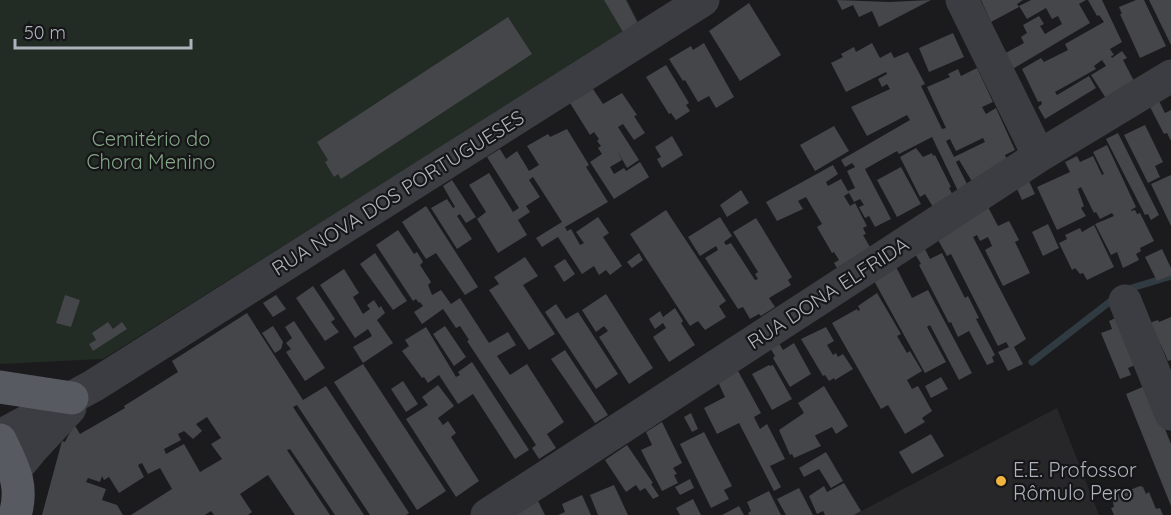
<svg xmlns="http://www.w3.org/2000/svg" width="1171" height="515" font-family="Quicksand,sans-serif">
  <rect width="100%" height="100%" fill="#1b1b1d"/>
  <path fill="#27272a" d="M1057,408L1099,515H854Z"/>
  <path fill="#222b24" d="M0,0H627L639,23L103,359L0,364Z"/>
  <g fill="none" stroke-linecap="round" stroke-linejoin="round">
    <path stroke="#303a41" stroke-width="7" d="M1125,290L1171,276
      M1032,362L1116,297"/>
  </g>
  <path fill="#45464a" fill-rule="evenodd" d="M604,0H626L638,24L623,32Z
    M837,0L889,2L931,0L879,27L872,11L859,17L853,5L842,10Z
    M981,0H1023L1017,4L1019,7L991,22Z
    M1031,0H1086L1079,4L1090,23L1011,70L1004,54L1024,43L1021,37L1027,33L1023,25L1039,16L1044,24L1040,26L1045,34L1062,24L1058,16L1052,19L1046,8L1027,19L1019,6Z
    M1088,0H1102L1122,42L1110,49L1114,55L1111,56L1112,58L1122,51L1127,58L1123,60L1134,81L1107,100L1091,75L1106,66L1102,60L1094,66L1096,69L1055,92L1057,95L1089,76L1096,88L1045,119L1038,107L1042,104L1041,101L1038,102L1022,69L1041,58L1044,62L1068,50L1065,44L1104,22L1099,15L1097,16Z
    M1136,0H1144L1166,46L1140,58L1120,14H1122L1119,7Z
    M1149,0H1171V45Z
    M749,3L781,55L740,81L709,31Z
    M508,17L532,54L341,179L338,174L334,177L325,162L328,160L317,142Z
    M953,33L964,57L929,72L919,48Z
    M704,43L734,97L716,108L709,96L698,102L685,80L683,81L669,59L691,46L693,50Z
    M872,43L880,58L891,52L894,58L908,52L925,84L921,86L942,129L946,128L927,87L950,77L948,74L958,69L961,76L977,68L993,102L982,107L986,114L996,108L1015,150L1005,155L1008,161L973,183L959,160L956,162L968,186L958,191L932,137L899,154L897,151L865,169L891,219L875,227L869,216L865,218L859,207L864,205L860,199L854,202L848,191L855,188L847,171L855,167L852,163L845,167L841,160L910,120L907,115L867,136L851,107L890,89L887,84L882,87L878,79L887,74L886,72L846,92L831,63L843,57L841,54L854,47L856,52ZM983,138L985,142L954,157L946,141L950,139L956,151Z
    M666,65L689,103L686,105L690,111L676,120L671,113L669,114L646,77Z
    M593,89L603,104L622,93L637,115L634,116L645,133L634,140L623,124L618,127L639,160L627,168L617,150L622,160L610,167L614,174L624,168L626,171L640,162L649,177L614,199L590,162L602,154L598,148L601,146L597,141L599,139L594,132L590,135L570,103Z
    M1158,99L1165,113L1171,110V141L1167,133L1164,134L1149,105Z
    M1145,125L1163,162L1155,166L1160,177L1148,183L1124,135Z
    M834,126L849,151L815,171L800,145Z
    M567,129L589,165L586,167L608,202L565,227L567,231L571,229L580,245L584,243L576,232L598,217L609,233L603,237L622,266L610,275L606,270L599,275L594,266L582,274L558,237L542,247L536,238L562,222L533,177L529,180L540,197L526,206L530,212L518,220L527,235L498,253L477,219L486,212L469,185L489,173L513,212L519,208L487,157L500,149L506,159L517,151L529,171L539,165L527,146L548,134L550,137Z
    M1118,133L1159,215L1151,220L1148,214L1145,215L1106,139Z
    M672,136L683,155L662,168L657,159L661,157L655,147Z
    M1107,145L1136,207L1131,210V211L1135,210L1137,214L1140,213L1154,241L1140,248L1141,251L1136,254L1139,260L1123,268L1117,252L1111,255L1095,224L1114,216L1112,213L1100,219L1096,212L1094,213L1081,187L1078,189L1077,187L1084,206L1081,208L1086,216L1057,230L1037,187L1070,172L1065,162L1077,156L1080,162L1093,156L1102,175L1104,174L1093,152Z
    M916,148L923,157L932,153L933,156L935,155L951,187L949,188L953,195L933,207L925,194L920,197L900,157Z
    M833,165L838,174L826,182L828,186L841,179L849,193L844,196L850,206L855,203L867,226L863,228L866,234L863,235L870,247L837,268L834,263L839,260L834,252L832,253L817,227L822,224L806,197L798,201L803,209L777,221L766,202Z
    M901,167L921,204L897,217L877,180Z
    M1171,175V226L1151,184Z
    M452,180L476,217L466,223L460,214L457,216L472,239L457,249L431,208L447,199L453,208L455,207L443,186Z
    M1029,181L1035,194L1022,200L1017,189Z
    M741,190L749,203L727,217L720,205Z
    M426,206L478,287L465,295L436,253L426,259L402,222Z
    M988,207L998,226L1009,221L1019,240L1015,242L1030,273L1003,286L985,250L992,246L988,237L980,241L977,235L973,237L1026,339L1014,347L1023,364L1008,371L998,352L1009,347L1006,342L998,346L951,254L947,256L937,238Z
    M666,210L726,301L719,306L726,317L705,330L698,321L690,326L630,234Z
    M720,217L732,236L724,242L726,245L731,243L755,280L758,279L755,274L758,272L733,232L756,218L792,277L788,280L791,285L769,298L775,307L761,316L759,314L750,319L743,307L738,309L705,258L718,250L716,246L700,256L688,237Z
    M1048,224L1059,248L1043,256L1032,232Z
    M1094,225L1114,267L1087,280L1083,273L1080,274L1075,268L1072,270L1059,243L1067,239L1065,235L1080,228L1082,232Z
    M398,230L414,254L417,252L423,262L420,265L431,282L428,285L432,295L441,290L451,304L460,298L489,343L508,332L516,345L497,356L510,375L527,364L564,422L547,434L556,448L539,459L532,448L536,445L467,341L469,340L460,326L456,328L443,309L422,324L414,312L423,306L420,302L419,303L416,299L413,301L376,245Z
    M924,247L930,259L942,253L965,298L968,296L979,318L976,319L995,355L992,357L994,362L987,365L969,331L958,337L951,322L949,323L919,265L921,264L914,252Z
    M1162,249L1171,268V275L1157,281L1145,257Z
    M375,253L407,301L393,310L360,264Z
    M639,253L643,260L632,268L627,262Z
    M525,257L538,276L523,285L555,334L529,350L489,290L499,284L494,277Z
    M565,259L575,274L564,282L554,266Z
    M895,265L912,298L928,290L972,373L959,380L930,325L927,327L946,362L925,373L873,279Z
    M344,269L359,293L353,297L363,314L370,309L367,305L374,300L379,308L381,306L385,313L377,320L393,343L363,363L353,347L372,336L368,329L355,338L320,285Z
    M313,286L335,319L331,322L339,332L325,341L296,298Z
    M877,293L901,334L897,336L907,353L910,351L922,371L907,380L912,389L918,386L932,411L922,418L925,422L905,434L888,405L881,409L832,323L857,309L858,311L860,310L858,306Z
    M606,294L653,368L629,384L599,337L608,331L604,326L596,332L582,310Z
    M65,295L80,300L71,327L56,323Z
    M276,295L286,309L273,317L263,303Z
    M556,304L566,319L578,312L618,374L596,389L545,312Z
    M675,308L683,321L681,323L695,345L669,362L653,337L666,328L663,323L655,329L649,319L660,311L663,317Z
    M247,313L303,400L326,386L409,513L406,515H370L297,405L293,407L364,515H335L290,449L287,450L330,515H295L268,475L240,494L252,512L248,515H214L211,511L205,515H131L172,489L160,468L148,474L142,463L138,465L144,477L119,493L109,477L104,480L102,476L100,482L88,478L86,482L106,489L102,500L117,505L123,515H42L62,441L65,442L74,424L80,434L125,408L124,406L178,372L172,361ZM207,417L221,438L211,444L222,459L200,472L184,444L166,454L164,449L181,440L178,434L184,431L193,439L202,431L196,424Z
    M1124,314L1143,362L1128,368L1131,375L1120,379L1101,333L1112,329L1109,321Z
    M1171,317V360L1168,361L1161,345L1143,325L1158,320L1159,322Z
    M294,321L325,368L305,381L286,352L291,349L286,343L292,338L285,327Z
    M108,322L113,329L122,322L127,329L93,351L89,344L96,340L92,333Z
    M273,326L283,342L281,349L275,353L262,333Z
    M445,326L466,357L454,366L433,334Z
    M426,327L456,377L460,375L458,372L472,362L529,450L515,459L473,394L458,404L439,375L428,383L424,377L422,378L402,351L409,346L405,340Z
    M826,327L834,341L827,345L833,355L836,353L838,357L843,354L853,369L835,380L834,378L829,381L825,375L823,376L801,339Z
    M777,340L783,350L794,343L811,374L790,387L773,358L775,356L769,346Z
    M565,350L608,415L595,423L551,359Z
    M363,364L446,491L417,510L334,382Z
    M769,365L770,366L773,365L792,399L772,410L752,374Z
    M737,369L761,413L754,417L760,429L767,424L785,459L770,466L781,487L774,491L739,423L717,434L704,408L725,397L718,382Z
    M941,377L948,389L931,398L925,386Z
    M403,381L418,404L406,412L391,389Z
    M1152,383L1163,424L1171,444V506L1126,394Z
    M438,385L454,406L438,418L443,425L448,421L456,433L451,437L479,481L456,497L406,419L428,405L422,397Z
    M824,386L848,426L836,434L832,427L816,435L815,436L821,446L794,458L792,454L790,455L779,430L804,413L798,403Z
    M691,413L698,429L692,432L684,417Z
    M662,422L682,463L673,468L677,474L674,475L678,483L662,491L641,450L652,445L646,432Z
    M704,432L732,486L724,490L729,499L711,508L680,444Z
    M931,434L944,456L912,474L899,452Z
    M627,445L653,483L651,484L659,496L653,499L645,488L640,491L636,485L626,492L605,460Z
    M826,452L843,481L831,488L819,469L804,477L799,468Z
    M690,479L694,488L680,495L675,487Z
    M844,483L861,511L854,515H825L823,511L817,514L809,496L824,486L827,492Z
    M614,485L628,515H598L590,495Z
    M1140,486L1143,487L1146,494L1149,492L1156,509L1160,508L1163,515H1114L1111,508L1114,507L1112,497Z
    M799,488L813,515H786L777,499Z
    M769,491L781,515H749L748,513L751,511L747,502Z
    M582,495L591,515H558L565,512L562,504Z
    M693,499L701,515H680L676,508Z
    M538,501L545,515H515Z
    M739,506L744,515H722Z"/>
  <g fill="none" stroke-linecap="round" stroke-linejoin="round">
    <path stroke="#3c3d42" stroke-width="33" d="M962,0L1039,156
      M1125,301L1171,414
      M0,436L93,386L703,0
      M14,471L32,449L70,408
      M487,515L1039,156L1171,76"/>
    <path stroke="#585a61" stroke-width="33" d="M0,387L72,398
      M0,440C13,467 24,485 15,515"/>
  </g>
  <circle fill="#f1b53f" stroke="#161618" stroke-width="2" cx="1001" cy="481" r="6"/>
  <g text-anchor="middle" stroke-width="4.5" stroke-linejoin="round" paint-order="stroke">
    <g font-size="20" fill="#85a787" stroke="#161618">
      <text x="151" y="146">Cemitério do<tspan x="151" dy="23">Chora Menino</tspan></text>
    </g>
    <g font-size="20" fill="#aeb2bc" stroke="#161618">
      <text transform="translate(398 193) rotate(-32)" y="7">RUA NOVA DOS PORTUGUESES</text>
      <text transform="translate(828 293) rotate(-33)" y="7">RUA DONA ELFRIDA</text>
    </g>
    <g font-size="20" fill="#aeb2bc" stroke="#161618" text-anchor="start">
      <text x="1013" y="477">E.E. Profossor<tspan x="1013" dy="23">Rômulo Pero</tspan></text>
    </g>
  </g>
  <path d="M15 39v9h176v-9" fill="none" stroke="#aeb2bc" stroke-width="3"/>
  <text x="24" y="39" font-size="18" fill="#aeb2bc" stroke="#161618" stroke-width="4.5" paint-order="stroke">50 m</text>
</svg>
